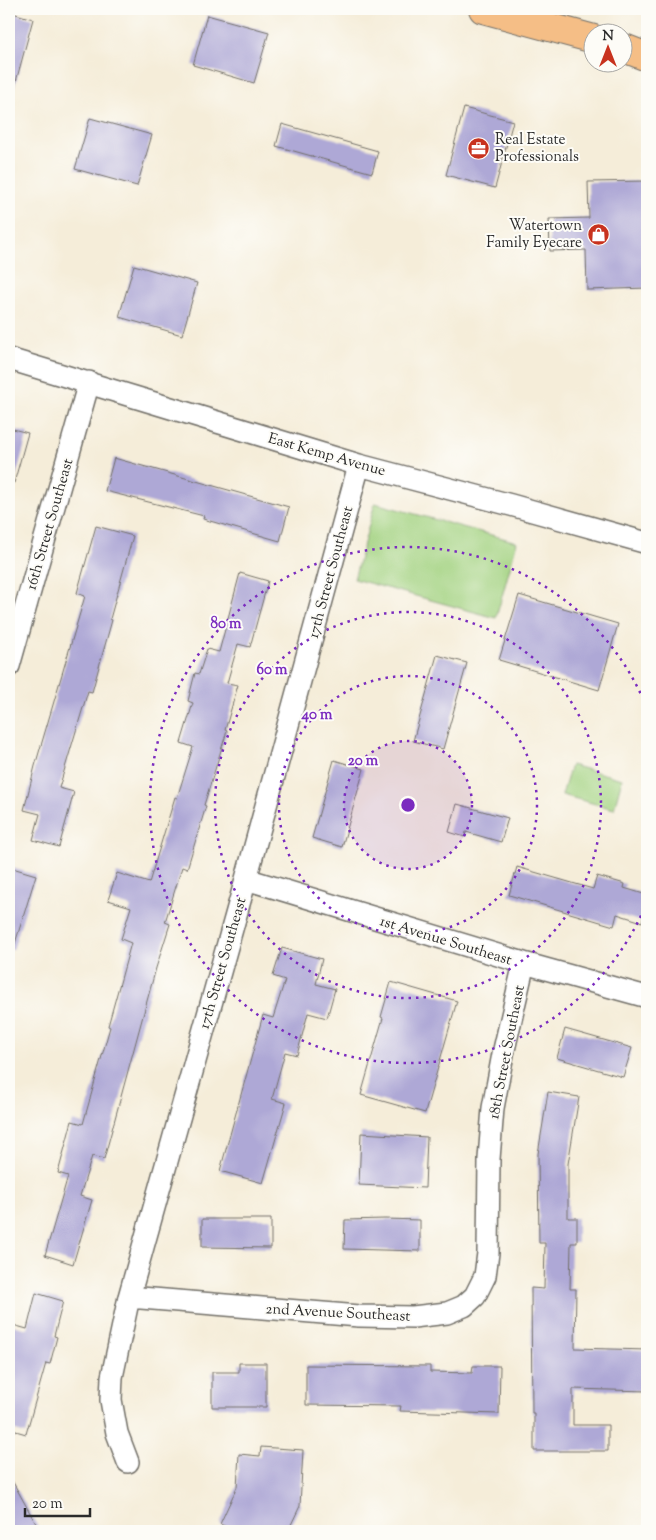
<svg xmlns="http://www.w3.org/2000/svg" width="656" height="1540" font-family="'Sorts Mill Goudy',serif">
  <rect width="100%" height="100%" fill="#fdfcf7"/>
  <filter id="ink" filterUnits="userSpaceOnUse"><feTurbulence type="fractalNoise" baseFrequency=".02" numOctaves="2"/><feDisplacementMap in="SourceGraphic" scale="10" xChannelSelector="R" yChannelSelector="G"/><feConvolveMatrix kernelMatrix="1 2 1 2 8 2 1 2 1" color-interpolation-filters="sRGB"/></filter>
  <filter id="wash" filterUnits="userSpaceOnUse"><feTurbulence type="fractalNoise" baseFrequency=".0096" numOctaves="4" result="noise"/><feDisplacementMap in="SourceGraphic" scale="20" xChannelSelector="R" yChannelSelector="G"/><feGaussianBlur stdDeviation="1.12" result="paint"/><feColorMatrix in="noise" values="0 0 0 0 0 0 0 0 0 0 0 0 0 0 0 0 0 1.4 0 .05"/><feComposite in="paint" operator="in"/></filter>
  <g filter="url(#wash)">
    <rect width="100%" height="100%" fill="#f5edd9"/>
    <path fill="#a2d280" stroke="#667e56" d="M375,503L517,542L496,618L354,579Z
      M571,765L622,779L614,809L562,795Z"/>
    <g id="blocks">
      <path fill="#aea8d6" d="M9,12L33,19L14,89L9,88Z
        M207,15L269,32L254,83L193,65Z
        M464,108L513,121L495,188L446,175Z
        M90,118L152,135L137,186L75,169Z
        M282,124L378,151L372,173L276,146Z
        M647,181V288L587,290L586,250L550,251L549,219L589,218L588,182Z
        M134,265L197,283L182,335L119,317Z
        M9,428L28,433L14,483H9Z
        M114,458L289,507L280,541L203,519L204,516L105,491Z
        M96,526L133,536L110,619L112,620L92,692L88,691L59,788L74,792L59,847L33,840L40,814L24,810L35,766L85,596L77,593Z
        M240,573L268,581L250,647L238,644L227,683L238,685L225,730L227,731L204,805L206,806L187,869L182,867L165,922L170,924L156,968L104,1159L92,1156L80,1196L92,1200L73,1264L45,1255L68,1176L58,1173L72,1121L83,1124L110,1027L108,1026L131,943L121,939L131,907L108,900L117,873L149,883L175,797L177,798L193,747L181,743L193,703L188,701L195,673L199,674L207,649L219,652Z
        M519,595L618,624L599,690L499,660Z
        M437,655L467,663L443,749L413,741Z
        M334,760L364,769L342,847L312,838Z
        M457,804L508,818L501,842L466,832L465,837L449,832Z
        M9,867L36,875L13,950H9Z
        M517,867L593,889L597,876L625,884L624,888L647,895V905L642,922L617,914L614,926L509,895Z
        M282,948L322,959L316,984L335,989L327,1018L308,1013L297,1055L285,1052L272,1099L286,1103L263,1183L220,1171L263,1015L273,1018L285,980L273,976Z
        M391,982L457,1001L425,1113L361,1095L383,1018L381,1017Z
        M565,1029L632,1048L623,1077L557,1058Z
        M548,1092L579,1097L568,1164V1218H577V1243H571L570,1289H576L575,1348L647,1350V1391L573,1389V1425H608V1451H534V1413H532L531,1288L544,1289L545,1243H539L538,1154Z
        M361,1133L427,1137L425,1188L359,1185Z
        M202,1219H271V1248L202,1247Z
        M385,1219L420,1220V1251L344,1249L345,1220Z
        M36,1293L63,1301L54,1336L57,1337L50,1364L46,1363L26,1434L9,1429V1341L13,1325L27,1329Z
        M239,1363H266V1407H212V1372H239Z
        M306,1365L430,1366V1372L472,1373L473,1366H500L499,1414L400,1411L401,1406L306,1405Z
        M261,1447L303,1450L300,1506L288,1531H235L220,1524L237,1487L239,1454L260,1456Z
        M9,1475L40,1531H9Z"/>
    </g>
  </g>
  <g filter="url(#ink)">
    <use href="#blocks" fill-opacity="0" stroke="#726f68" stroke-width="1"/>
    <g fill="none" stroke-linecap="round" stroke-linejoin="round">
      <defs>
        <path id="minor" d="M9,359L359,465L511,505L647,543
          M9,666L89,382
          M246,879L524,963L647,997
          M129,1297L359,1316L413,1317L447,1313L464,1306L475,1296L485,1276L488,1253L489,1159L493,1108L503,1054L524,963
          M128,1462L117,1433L111,1400L112,1377L129,1297L246,879L359,465"/>
        <path id="major" d="M483,9L594,39
          M624,48L647,57"/>
      </defs>
      <use href="#minor" stroke="#726f68" stroke-width="24"/>
      <use href="#major" stroke="#726f68" stroke-width="30"/>
      <use href="#minor" stroke="#fff" stroke-width="21"/>
      <use href="#major" stroke="#f5be86" stroke-width="28"/>
    </g>
  </g>
  <circle cx="408" cy="805" r="64" fill="#7b2cbf" fill-opacity=".12"/>
  <g fill="none" stroke="#7b2cbf" stroke-width="2.5" stroke-dasharray="2.5 5">
    <circle cx="408" cy="805" r="64"/>
    <circle cx="408" cy="805" r="129"/>
    <circle cx="408" cy="805" r="193"/>
    <path d="M647 902A258 258 0 1 1 647 708"/>
  </g>
  <defs>
    <symbol id="office-disc" viewBox="-11 -11 22 22"><circle r="9.5" fill="#c8321e" stroke="#fdfcf7"/><path d="M-6-3h4V-5.5h4V-3h4V5H-6ZM-1-4.5V-3h2v-1.5ZM-6 0V1H6V0Z" fill="#fff"/></symbol>
    <symbol id="shop-disc" viewBox="-11 -11 22 22"><circle r="9.5" fill="#c8321e" stroke="#fdfcf7"/><path d="M-5-2.5h2.3a2.7 3.5 0 0 1 5.4 0H5L5.5 6h-11ZM-1.5-2.5h3a1.5 2.3 0 0 0-3 0Z" fill="#fff"/></symbol>
  </defs>
  <g fill-rule="evenodd">
    <use href="#office-disc" x="466" y="136" width="25" height="25"/>
    <use href="#shop-disc" x="586" y="222" width="25" height="25"/>
  </g>
  <g text-anchor="middle" stroke-width="4" stroke-linejoin="round" paint-order="stroke">
    <g font-size="15" fill="#2b2b2b" stroke="#fdfcf7" text-anchor="start">
      <text x="495" y="144">Real Estate<tspan x="495" dy="17">Professionals</tspan></text>
      <text x="582" y="230" text-anchor="end">Watertown<tspan x="582" dy="17">Family Eyecare</tspan></text>
    </g>
    <g font-size="15" fill="#2b2b2b" stroke="#fdfcf7">
      <text transform="translate(327 454) rotate(16)" y="5">East Kemp Avenue</text>
      <text transform="translate(49 524) rotate(-74)" y="5">16th Street Southeast</text>
      <text transform="translate(330 572) rotate(-75)" y="5">17th Street Southeast</text>
      <text transform="translate(446 940) rotate(17)" y="5">1st Avenue Southeast</text>
      <text transform="translate(222 963) rotate(-74)" y="5">17th Street Southeast</text>
      <text transform="translate(506 1052) rotate(-79)" y="5">18th Street Southeast</text>
      <text transform="translate(338 1312) rotate(3)" y="5">2nd Avenue Southeast</text>
    </g>
  </g>
  <circle cx="408" cy="805" r="8" fill="#7b2cbf" stroke="#fdfcf7" stroke-width="2.5"/>
  <g font-size="15" text-anchor="middle" font-weight="bold" fill="#7b2cbf" stroke="#fdfcf7" stroke-width="4" stroke-linejoin="round" paint-order="stroke">
    <text x="226" y="628">80 m</text>
    <text x="272" y="674">60 m</text>
    <text x="317" y="719">40 m</text>
    <text x="363" y="765">20 m</text>
  </g>
  <rect width="656" height="1540" fill="none" stroke="#fdfcf7" stroke-width="30"/>
  <g transform="translate(608 48)"><circle r="24" fill="#fdfcf7" stroke="#a9a8a5"/>
  <path d="M0-4L9 19L0 12L-9 19Z" fill="#c8321e"/>
  <text y="-8" font-size="14" font-weight="bold" text-anchor="middle" fill="#2b2b2b">N</text>
  </g>
  <path d="M25 1508v8h65v-8" fill="none" stroke="#2b2b2b" stroke-width="2.5"/>
  <text x="32" y="1508" font-size="15" fill="#2b2b2b" stroke="#fdfcf7" stroke-width="4" paint-order="stroke">20 m</text>
</svg>
